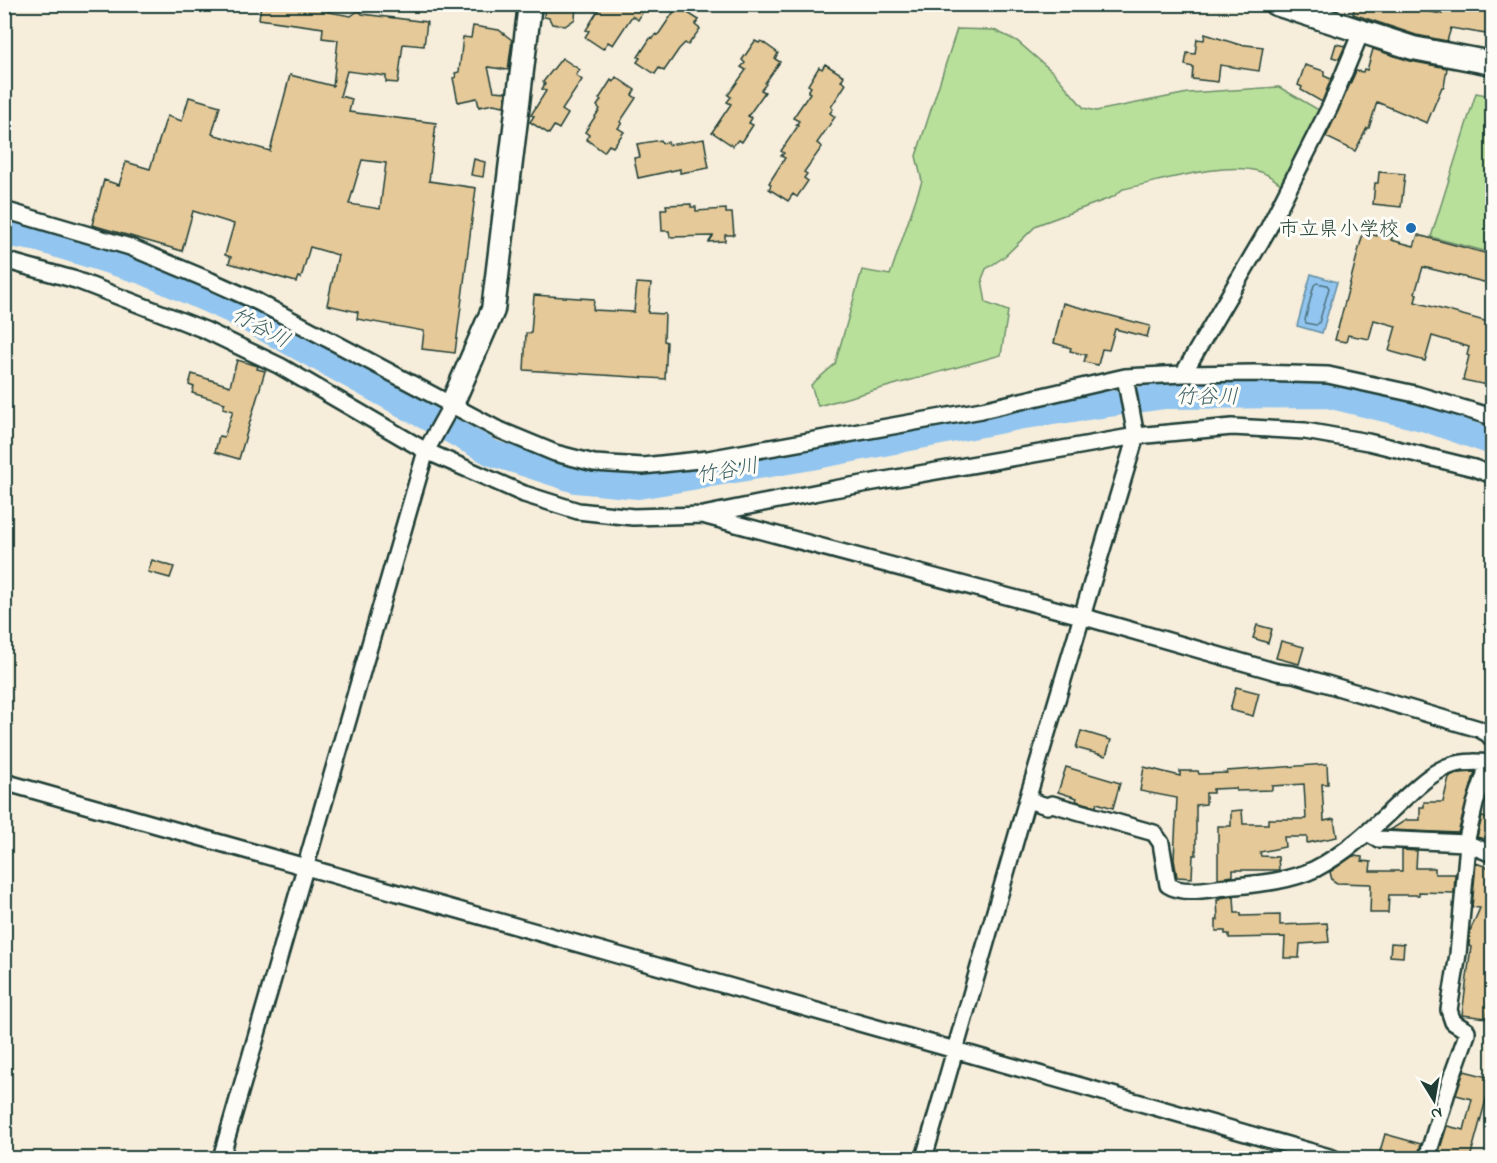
<svg xmlns="http://www.w3.org/2000/svg" width="1497" height="1163" font-family="'Indie Flower','Klee One',sans-serif">
  <rect width="100%" height="100%" fill="#f6eddb"/>
  <filter id="ink" filterUnits="userSpaceOnUse"><feTurbulence type="fractalNoise" baseFrequency=".0167" numOctaves="2"/><feDisplacementMap in="SourceGraphic" scale="12" xChannelSelector="R" yChannelSelector="G"/><feConvolveMatrix kernelMatrix="1 2 1 2 8 2 1 2 1" color-interpolation-filters="sRGB"/></filter>
  <g filter="url(#ink)">
    <path fill="#b8e09b" stroke="#6c8e68" stroke-width="1.5" d="M957,29L994,30L1017,41L1054,73L1084,108L1096,111L1188,93L1279,87L1324,113L1281,184C1275,180 1268,174 1261,172C1226,160 1159,182 1123,189L1113,197L1037,225L1004,257L986,269L982,279L986,303L1008,311L1001,355L818,406L811,385L835,364L862,270L890,275L922,181L916,156Z
      M1476,93L1492,96V253L1431,237Z"/>
    <path fill="#92c5ef" stroke="#648fa4" stroke-width="1.5" d="M1311,274L1337,282L1322,333L1297,326Z"/>
    <g fill="none" stroke-linecap="round" stroke-linejoin="round">
      <path stroke="#4d737f" stroke-width="1.5" d="M1317,283L1327,285L1329,288L1319,323L1316,325L1306,323L1305,320L1314,285Z"/>
      <path stroke="#92c5ef" stroke-width="26" d="M4,233L39,239L145,272L233,311L492,453L576,480L638,486L806,458L1018,417L1165,396L1328,395L1423,418L1492,442"/>
    </g>
    <path fill="#e5c999" stroke="#1f3d34" stroke-width="1.5" fill-rule="evenodd" d="M261,4H329L328,12L351,16L359,10L362,14L427,22L424,46L403,44L398,83L386,82V76L347,71L340,96L352,99L349,112L436,123L429,181L476,188L455,353L422,349L424,331L357,319L358,312L327,305L338,255L310,247L301,278L298,277L296,282L229,263L231,257L225,255L234,224L193,211L182,251L92,225L104,180L119,185L126,162L150,169L167,116L182,121L189,97L220,106L212,134L270,151L290,75L333,86L338,40L322,38L323,28L259,19ZM362,160L386,163L380,209L349,204Z
      M545,4H576L575,19L565,26L552,24L549,18L544,17Z
      M602,4H647L638,20L632,16L613,45L608,42L603,49L585,37L589,31L586,30Z
      M1355,4H1417L1416,9L1442,14V4H1492V35L1451,28L1447,41L1416,35L1353,14Z
      M680,8L699,20L695,25L700,29L688,45L685,43L679,49L664,71L659,68L655,74L637,62L640,58L638,57L651,37L653,38L656,34L658,35L675,10L678,11Z
      M473,26L499,30L512,40L508,70L488,67L494,91L506,92L504,106L493,104L479,107L477,98L458,102L453,78L456,77L455,73L459,72L463,37L471,38Z
      M1205,34L1237,44L1263,47L1259,71L1220,65L1218,82L1192,79L1193,67L1185,65L1187,53L1195,54L1197,39L1204,40Z
      M755,41L759,43L761,41L778,53L775,59L780,62L765,83L766,84L761,90L765,92L748,116L752,118L749,123L753,125L742,142L738,140L733,146L712,132L731,104L727,102L731,97L728,95L746,70L741,67L745,63L742,60Z
      M1336,44L1345,46L1339,59L1332,57Z
      M1373,49L1410,61L1447,68L1444,87H1442L1427,123L1377,102L1369,128H1367L1355,151L1326,137L1356,71L1363,72L1364,69L1367,70Z
      M562,58L580,70L576,75L582,80L562,110L568,114L559,129L554,126L549,134L530,122L534,116L531,115L546,91L542,89L545,84L543,82Z
      M825,64L844,76L841,81L846,84L831,107L833,109L830,113L835,117L817,143L822,147L804,172L807,174L804,178L808,181L797,197L793,194L788,201L769,189L771,185L769,183L785,158L781,156L784,153L781,151L798,126L796,125L799,121L793,118L810,93L808,92L811,87L808,85L819,67L822,69Z
      M1305,65L1324,71V76L1331,79L1322,102L1301,90L1302,87L1298,85Z
      M616,77L635,90L632,95L636,98L620,122L622,123L618,128L624,132L613,147L609,145L604,152L586,139L589,135L585,132L600,109L597,106L601,100L599,99L611,80L613,82Z
      M704,139L709,168L680,173V169L638,178L634,158L640,157L637,144L661,140L662,143L668,142L669,145Z
      M474,159L485,162L483,177L471,175Z
      M1379,172L1405,174L1401,207L1373,204L1375,183H1378Z
      M691,204V207H696V211L726,209V213H732L734,235H725V241L709,242L713,236L670,237L669,231H662L661,209H667L666,205Z
      M1363,233L1377,236L1378,233L1393,236L1391,240L1414,246L1418,235L1492,255V284L1423,267L1415,293L1417,294L1415,302L1492,323V386L1463,380L1469,356L1467,355L1469,347L1432,336L1425,361L1389,351L1396,326L1374,320L1369,339L1348,335L1346,342L1335,340Z
      M637,283L651,284L648,313L665,314L664,341L667,342L665,379L524,370L526,333H531L534,295L594,299L593,310L634,312Z
      M1063,303L1150,326L1147,337L1115,329L1109,350L1102,349L1098,365L1084,362L1086,355L1070,351L1071,348L1054,343Z
      M237,360L258,366L257,369L265,371L239,459L215,452L219,436L224,437L233,411L223,408L225,403L192,393L194,387L189,385L192,374L230,386Z
      M152,560L174,567L170,578L148,572Z
      M1257,625L1272,629L1268,643L1253,638Z
      M1281,641L1304,647L1299,664L1276,658Z
      M1236,687L1259,693L1253,716L1230,710Z
      M1081,731L1111,740L1106,756L1076,748Z
      M1327,764L1328,784H1322L1324,821L1334,819L1337,837L1307,843V837H1284L1285,847L1260,852L1261,856L1278,857L1279,870H1233V876L1218,878V826H1231V811L1242,810L1243,824H1268V819H1306L1304,784L1272,786V790L1236,791V788L1213,789V793H1206V804L1196,805V855H1193L1192,878L1177,877L1174,859L1177,798L1140,791L1144,767L1180,776V771H1198L1199,774L1227,773V771Z
      M1066,767L1120,783L1113,808L1097,803L1096,806L1076,801L1077,798L1058,792Z
      M1475,772L1458,833L1390,830L1406,820H1420V807H1424V802H1443L1449,777L1459,773Z
      M1482,817L1492,819V841L1477,837Z
      M1402,850L1417,851L1416,868H1435V874H1455L1454,893L1419,892V895H1389L1388,913H1370L1371,884L1337,883L1332,880L1330,872L1353,856L1362,857V861L1371,862L1370,871H1402Z
      M1476,863L1492,869V975L1487,1018L1462,1015L1471,947L1469,946L1470,931L1480,908L1472,907Z
      M1234,896L1235,913H1241V916L1280,915V925L1327,923L1329,942L1300,944L1299,958H1284L1285,937L1229,938V934H1225V931H1216V920H1218L1217,900H1220V898Z
      M1391,943L1404,944L1403,957L1390,956Z
      M1464,1071L1492,1078L1470,1158H1437L1447,1126L1464,1130L1472,1099L1456,1095Z
      M1385,1134L1421,1144L1417,1158H1378Z"/>
    <g fill="none" stroke-linecap="round" stroke-linejoin="round">
      <defs>
        <path id="street" d="M4,210L130,247L211,281L258,302L497,429L555,453L594,463L643,466L708,459L982,410L1125,377L1183,374L1254,373L1328,375L1415,394L1492,417
          M4,260L76,280L205,330L280,366L426,451L524,494L578,511L633,517L703,515L834,489L1136,436L1232,427L1305,431L1368,442L1474,468L1492,475
          M1183,374L1267,231L1330,107L1361,32
          M706,516L1081,616L1277,672L1293,674L1479,729L1488,734L1492,739
          M4,782L955,1050L1333,1158
          M1027,800L1047,806L1052,804L1154,833L1161,843L1168,885C1183,895 1208,889 1226,887C1255,884 1288,882 1315,869C1346,853 1372,829 1397,805C1414,790 1430,772 1452,765C1465,761 1479,762 1492,763
          M1367,833L1378,839L1466,843L1492,854
          M1466,843L1475,804L1485,774V763
          M221,1158L426,451L452,404
          M924,1158L1027,800L1136,436L1125,377
          M1427,1158L1451,1079L1467,1034V1031L1453,1022L1449,1010L1458,954L1468,844"/>
        <path id="secondary" d="M1276,4L1413,48L1492,63
          M452,404L493,310L530,4"/>
      </defs>
      <use href="#street" stroke="#1f3d34" stroke-width="20"/>
      <use href="#secondary" stroke="#1f3d34" stroke-width="27"/>
      <use href="#street" stroke="#fdfcf7" stroke-width="15"/>
      <use href="#secondary" stroke="#fdfcf7" stroke-width="22"/>
    </g>
  </g>
  <circle fill="#1f6fb2" stroke="#fdfcf7" stroke-width="2" cx="1411" cy="228" r="6"/>
  <g text-anchor="middle" stroke-width="6" stroke-linejoin="round" paint-order="stroke">
    <g font-size="20" fill="#1f3d34" stroke="#fdfcf7" text-anchor="end">
      <text x="1399" y="235">市立県小学校</text>
    </g>
    <g font-size="21" font-style="italic" fill="#3c5f63" stroke="#fdfcf7">
      <text transform="translate(261 327) rotate(28)" y="7">竹谷川</text>
      <text x="1207" y="403">竹谷川</text>
      <text transform="translate(727 470) rotate(-10)" y="7">竹谷川</text>
    </g>
  </g>
  <rect width="1497" height="1163" fill="none" stroke="#fdfcf7" stroke-width="24"/>
  <rect x="12" y="12" width="1473" height="1139" fill="none" stroke="#1f3d34" stroke-width="2" filter="url(#ink)"/>
  <g transform="translate(1434 1100) rotate(169)" stroke="#fdfcf7" stroke-width="4.5" paint-order="stroke">
  <path d="M0-4.5L10 22L0 15L-10 22Z" fill="#1f3d34"/>
  <text y="-9" font-size="16" font-weight="bold" text-anchor="middle" fill="#1f3d34">N</text>
  </g>
</svg>
